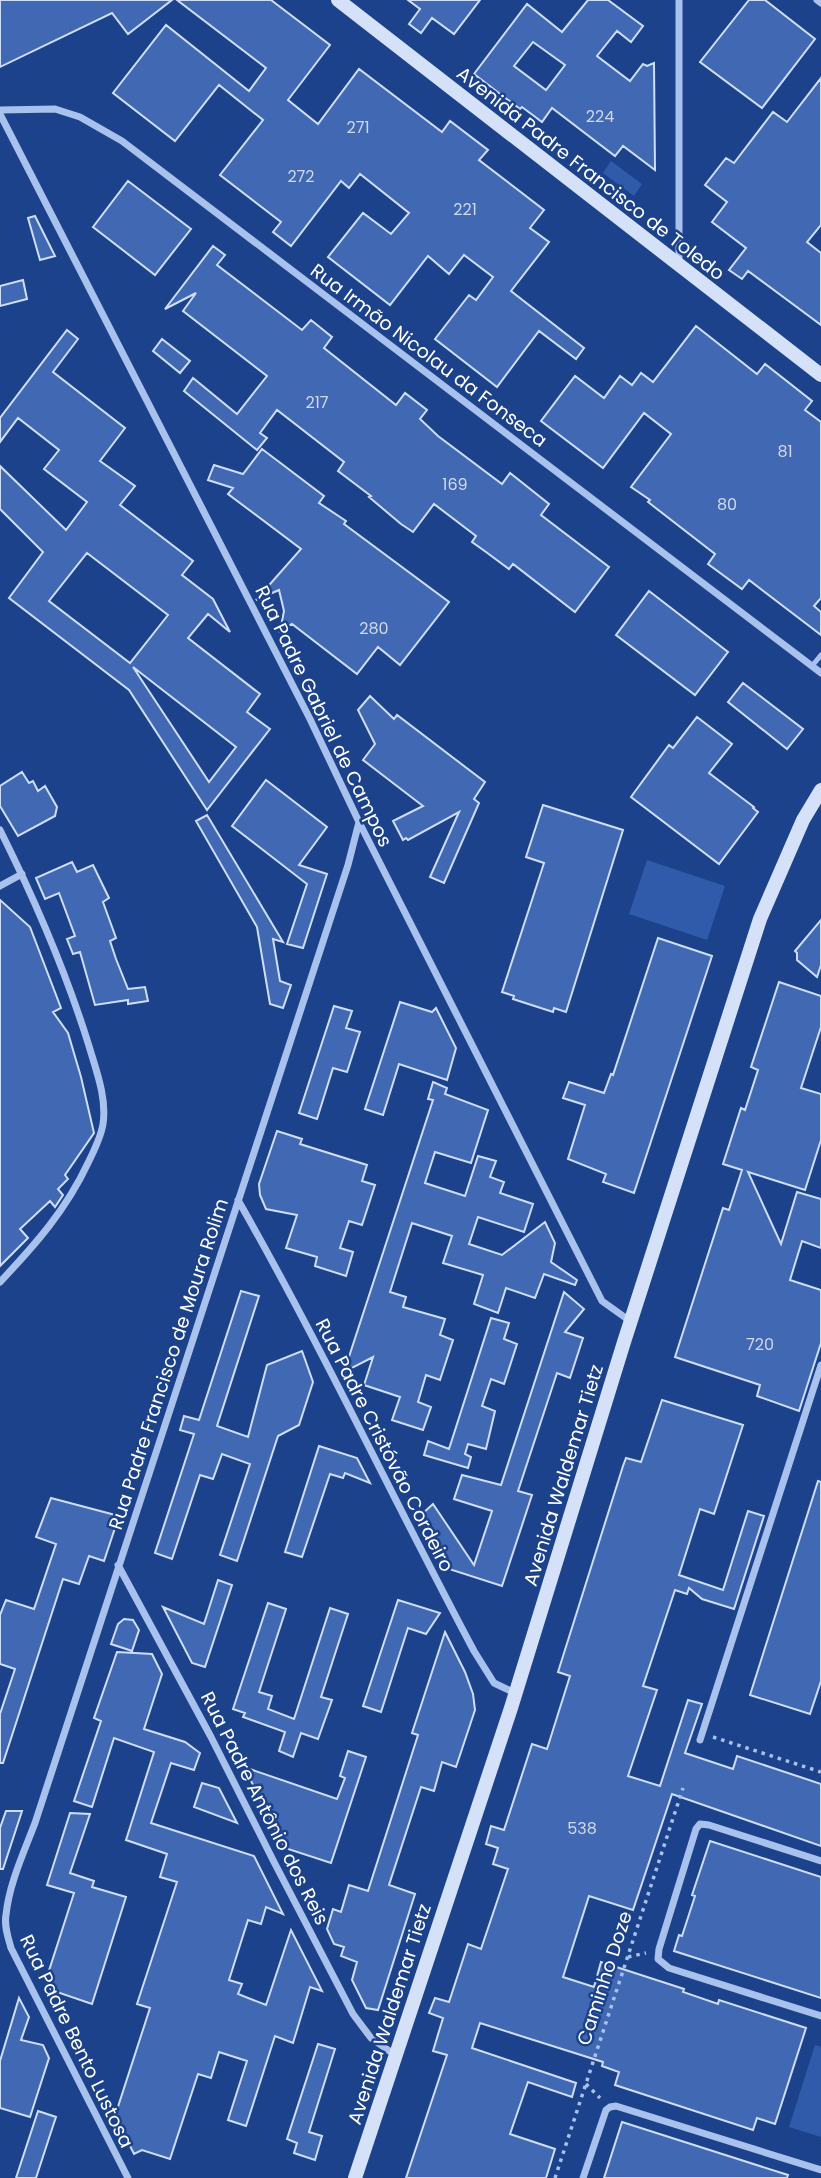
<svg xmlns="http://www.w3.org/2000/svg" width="821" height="2178" font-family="Poppins,sans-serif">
  <rect width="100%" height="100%" fill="#1c428c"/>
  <path fill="#305aaa" d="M611,161L642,184L634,196L603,173Z
    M647,860L725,886L707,940L629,914Z
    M815,2045L821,2047V2137L789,2127Z"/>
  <path fill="#4168b2" stroke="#ceddf9" stroke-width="2" fill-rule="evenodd" d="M0,0H172L128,34L112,13L0,67Z
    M177,0H271L330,45L288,100L318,124L359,69L442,132L450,121L488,150L479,160L544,210L530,228L549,242L511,291L584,348L576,359L539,331L497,387L435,339L469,295L476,300L493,277L464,255L449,274L428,256L390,305L328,257L363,213L391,234L409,213L360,174L349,188L341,181L291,246L273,232L281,222L220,175L263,120L219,85L175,141L113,93L166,25L249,91L266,68Z
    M408,0H480L454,34L432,18L421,33L409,24L420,9Z
    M588,0H608L643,26L631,42L617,31L597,56L630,81L643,64L647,66L654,63L655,170L623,146L615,156L552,108L542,122L522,107L520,109L474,74L527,4L562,32ZM533,42L565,65L546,90L514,66Z
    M749,0H765L815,39L762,108L700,62Z
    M821,78V225L807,242L821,253V325L748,271L742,279L729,270L746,248L712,222L727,202L705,185L726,158L734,163L773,112L787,122Z
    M128,181L191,229L155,275L93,227Z
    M35,216L55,256L40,260L28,218Z
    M213,246L225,255L217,265L302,330L311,320L332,337L324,348L396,405L405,393L427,410L420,419L438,436L502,484L510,473L549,504L541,515L609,567L575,612L513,564L509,569L486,552L472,542L476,536L434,504L413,532L401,524L369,497L371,496L338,471L344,462L277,410L260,433L267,438L257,450L184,391L193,378L237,414L267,376L183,311L196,293L165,309Z
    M23,280L27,299L0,306V286Z
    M696,326L757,374L765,364L812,401L805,410L821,422V598L814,606L821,612V635L749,580L742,589L708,564L715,554L648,502L650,500L631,487L671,434L644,413L603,468L541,421L575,376L604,398L620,376L632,385L641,373L653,382Z
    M67,330L78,339L53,372L125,428L100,461L135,486L120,505L193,561L182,575L213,599L230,632L208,614L188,638L260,694L247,712L270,729L207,810L129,690L9,598L43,552L0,509V466L66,530L87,502L44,469L59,450L18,418L0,442V418ZM87,553L168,615L130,663L49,601ZM133,667L236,747L209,782Z
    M162,339L190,361L180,373L153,351Z
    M262,449L324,496L319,503L346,521L344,524L449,602L400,665L378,647L357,674L292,624L280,631L284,611L279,590L256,600L301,549L228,494L233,488L208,480L214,465L243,474Z
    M649,591L728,652L695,695L616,635Z
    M743,683L803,729L787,749L728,702Z
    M370,696L394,719L397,715L485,782L474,799L479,803L444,883L430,877L459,812L408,840L406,838L403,840L393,821L423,806L363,760L375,744L358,710Z
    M697,717L732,744L709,773L754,807L753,808L758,812L719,864L631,797L669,745L673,748Z
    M22,772L29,783L33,781L38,791L45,786L57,807L55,816L18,836L0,806V786Z
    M266,780L327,827L299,865L327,874L303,948L287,944L307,884L232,826Z
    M543,805L623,830L566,1012L554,1008L553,1012L513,999L514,996L502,992L544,863L526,857Z
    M207,815L283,942L273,939L280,981L291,985L283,1008L270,1004L257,927L196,821Z
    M72,862L77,872L93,865L109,898L103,902L116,938L110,941L116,959L128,989L145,987L148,1001L128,1004V1000L95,1005L80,952L73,954L67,939L75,936L59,893L45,899L36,878Z
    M0,900L30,927L61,1008L53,1012L68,1033L81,1077L94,1133L65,1175L68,1179L58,1189L63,1195L55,1207L50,1201L20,1229L28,1238L0,1266Z
    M821,920V965L817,977L797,960V953L795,951Z
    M658,938L712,956L634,1193L603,1182L606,1174L568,1159L585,1105L563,1098L569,1082L604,1093L611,1074L613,1075Z
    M779,982L821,996V1027L801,1088L821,1094V1140L805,1190L748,1172L781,1244L797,1192L821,1199V1248L802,1241L790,1280L821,1290V1343L799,1411L757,1396L760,1385L675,1357L723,1208L729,1210L742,1170L723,1164L741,1108L745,1110L758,1070L751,1067Z
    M400,1002L432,1012L436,1008L456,1048L447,1080L399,1064L383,1115L365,1109Z
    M334,1006L352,1011L346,1028L360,1032L347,1072L333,1068L317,1119L299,1113Z
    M433,1082L447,1088L445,1094L488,1110L471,1163L435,1152L425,1183L465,1196L478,1156L496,1161L490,1177L504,1182L500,1193L533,1204L524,1232L478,1217L469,1244L502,1255L545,1222L555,1243L551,1262L577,1280L575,1285L544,1274L535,1298L506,1288L498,1313L474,1304L483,1275L443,1263L452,1236L412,1223L390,1292L406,1297L403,1307L445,1319L440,1335L453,1340L440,1380L426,1375L418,1402L431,1407L423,1430L392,1420L400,1397L364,1385L373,1357L344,1372L433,1100L428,1099Z
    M277,1131L302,1139L300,1144L367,1165L362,1181L375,1185L362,1225L349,1221L340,1248L353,1252L346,1276L315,1266L317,1257L286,1248L297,1215L266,1209L260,1195L259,1184Z
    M241,1291L259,1296L217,1426L248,1437L267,1365L302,1351L313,1382L299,1425L278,1436L237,1561L220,1555L250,1464L222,1454L213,1479L200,1475L172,1559L155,1553L194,1434L180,1430L184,1416L199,1420Z
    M564,1292L584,1309L565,1332L583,1338L570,1378L557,1373L518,1491L532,1495L502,1586L449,1569L422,1514L433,1504L474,1565L492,1511L454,1499L462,1475L501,1485Z
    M491,1318L509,1323L504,1339L517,1344L504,1384L491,1379L482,1406L495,1411L486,1449L468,1444L465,1454L471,1457L468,1468L424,1455L428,1441L449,1449Z
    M662,1400L743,1425L714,1514L700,1509L679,1575L723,1590L748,1511L764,1516L734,1609L702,1599L689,1588L687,1594L675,1590L643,1686L657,1690L628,1776L660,1786L688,1700L702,1704L685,1753L733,1769L737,1756L821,1784V1846L672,1794L633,1910L589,1896L563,1977L594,1987L601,1962L684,1989L683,1992L718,2004L719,2000L806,2028L775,2124L757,2118L753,2130L615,2085L619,2072L602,2066L603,2062L480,2023L472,2048L576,2083L572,2097L528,2082L510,2134L555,2149L546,2178H406L447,2055L433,2051L443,2018L429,2013L435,1998L449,2002L468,1944L481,1949L508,1869L493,1864L498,1848L486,1844L491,1826L504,1830L532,1744L547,1749L570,1676L558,1672L623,1466L626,1458L641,1462Z
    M319,1446L357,1458L370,1483L345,1473L343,1478L330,1474L302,1557L285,1552Z
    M818,1481L821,1482V1681L810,1714L750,1695Z
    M51,1498L119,1516L104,1561L89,1556L79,1584L63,1579L3,1763H0V1714L15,1669L0,1664V1615L6,1600L34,1609L56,1544L36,1537Z
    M218,1580L232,1585L205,1667L192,1663L163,1607L204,1624Z
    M398,1600L440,1613L426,1634L408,1628L381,1712L363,1706Z
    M268,1603L286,1609L259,1692L272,1696L268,1709L294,1719L330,1608L348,1614L321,1697L332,1700L318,1739L301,1733L293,1757L279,1751L285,1732L243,1717L245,1713L233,1709Z
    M124,1619L133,1620L139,1630L132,1651L111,1644L118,1624Z
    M445,1632L465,1672L473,1694L475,1710L456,1767L442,1762L434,1791L421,1787L389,1885L415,1894L378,2010L366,2008L352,1980L357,1962L341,1956L344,1947L334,1944L327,1929L333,1909L341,1912L349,1885L368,1891L418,1735L412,1733Z
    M117,1652L152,1654L162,1674L144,1729L185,1742L200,1753L194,1770L171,1763L151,1823L254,1856L283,1914L266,1907L261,1924L248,1920L229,1980L242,1984L238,1994L266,2005L291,1930L322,1991L310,1987L293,2043L275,2036L246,2126L228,2120L247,2061L219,2052L211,2078L198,2074L170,2159L142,2150L134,2154L115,2116L150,2008L137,2004L177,1882L160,1877L167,1854L126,1840L154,1752L114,1738L92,1807L74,1801L101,1721L94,1718Z
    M348,1751L366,1757L331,1863L285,1848L244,1767L337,1799L345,1778L340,1776Z
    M202,1783L219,1788L237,1823L194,1807Z
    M6,1811H22L3,1869H0V1828Z
    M70,1813L90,1814L70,1873L94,1881L92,1887L126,1897L92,2004L51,1990L46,1980L74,1893L47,1885Z
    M710,1841L821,1877V1998L674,1951L679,1935L682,1936L695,1896L692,1895Z
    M19,1998L29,2017L21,2040L43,2045L49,2058L30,2117L0,2108V2061Z
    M318,2044L335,2049L309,2132L322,2136L315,2160L294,2153L297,2143L287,2139Z
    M38,2111L56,2117L51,2132L36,2178H16Z
    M622,2122L788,2175L787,2178H604Z"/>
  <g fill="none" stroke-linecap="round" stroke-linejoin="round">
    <path stroke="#a9c1ed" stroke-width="3.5" stroke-dasharray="3.5 5" stroke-linecap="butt" d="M713,1737L821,1772
      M628,1957L646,1953
      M586,2084L600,2098
      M555,2178L683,1788"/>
    <path stroke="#a9c1ed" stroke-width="5" d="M812,666L821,655"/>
    <path stroke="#a9c1ed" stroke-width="7" d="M679,0V265
      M817,0L821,3
      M0,110L55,109L80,117L122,141L821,673
      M0,114L310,719L359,822L602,1301L630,1321
      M0,830C35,900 66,972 89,1046C96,1070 107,1098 103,1124C101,1137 94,1151 88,1163C66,1210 35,1245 0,1282
      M0,886L22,874
      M238,1200C322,1347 394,1501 474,1651L494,1683L515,1693
      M118,1565L211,1737L274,1862L353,2014L371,2038L395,2055
      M700,1740L821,1365
      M821,1861L709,1825L700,1824L696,1829L659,1949L658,1959L669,1968L821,2016
      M128,2178L11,1948C8,1937 4,1926 6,1915C9,1884 24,1852 35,1823L348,865L359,822
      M583,2178L606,2110L610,2107L616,2106L821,2170"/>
    <path stroke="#d5e1f9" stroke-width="14" d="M338,0L821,375
      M355,2178L511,1708L624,1342L760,919L803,820L821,790"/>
  </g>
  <g text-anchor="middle" stroke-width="5" stroke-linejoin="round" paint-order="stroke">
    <g font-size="16" fill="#d0d9ec">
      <text x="600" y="122">224</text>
      <text x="358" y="133">271</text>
      <text x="301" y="182">272</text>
      <text x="465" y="215">221</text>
      <text x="317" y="408">217</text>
      <text x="785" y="457">81</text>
      <text x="455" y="490">169</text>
      <text x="727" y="510">80</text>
      <text x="374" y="634">280</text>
      <text x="760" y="1350">720</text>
      <text x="582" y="1834">538</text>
    </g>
    <g font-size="19" fill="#fff" stroke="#1c428c">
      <text transform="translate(591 173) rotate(38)" y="7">Avenida Padre Francisco de Toledo</text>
      <text transform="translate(429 355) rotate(37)" y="7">Rua Irmão Nicolau da Fonseca</text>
      <text transform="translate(324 716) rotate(64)" y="7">Rua Padre Gabriel de Campos</text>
      <text transform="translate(168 1364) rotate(-72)" y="7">Rua Padre Francisco de Moura Rolim</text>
      <text transform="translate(385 1445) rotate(63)" y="7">Rua Padre Cristóvão Cordeiro</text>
      <text transform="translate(563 1475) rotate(-73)" y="7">Avenida Waldemar Tietz</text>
      <text transform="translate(265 1808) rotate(63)" y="7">Rua Padre Antônio dos Reis</text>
      <text transform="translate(604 1978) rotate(-72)" y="7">Caminho Doze</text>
      <text transform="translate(389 2014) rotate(-72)" y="7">Avenida Waldemar Tietz</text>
      <text transform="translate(77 2041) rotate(64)" y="7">Rua Padre Bento Lustosa</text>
    </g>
  </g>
</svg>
